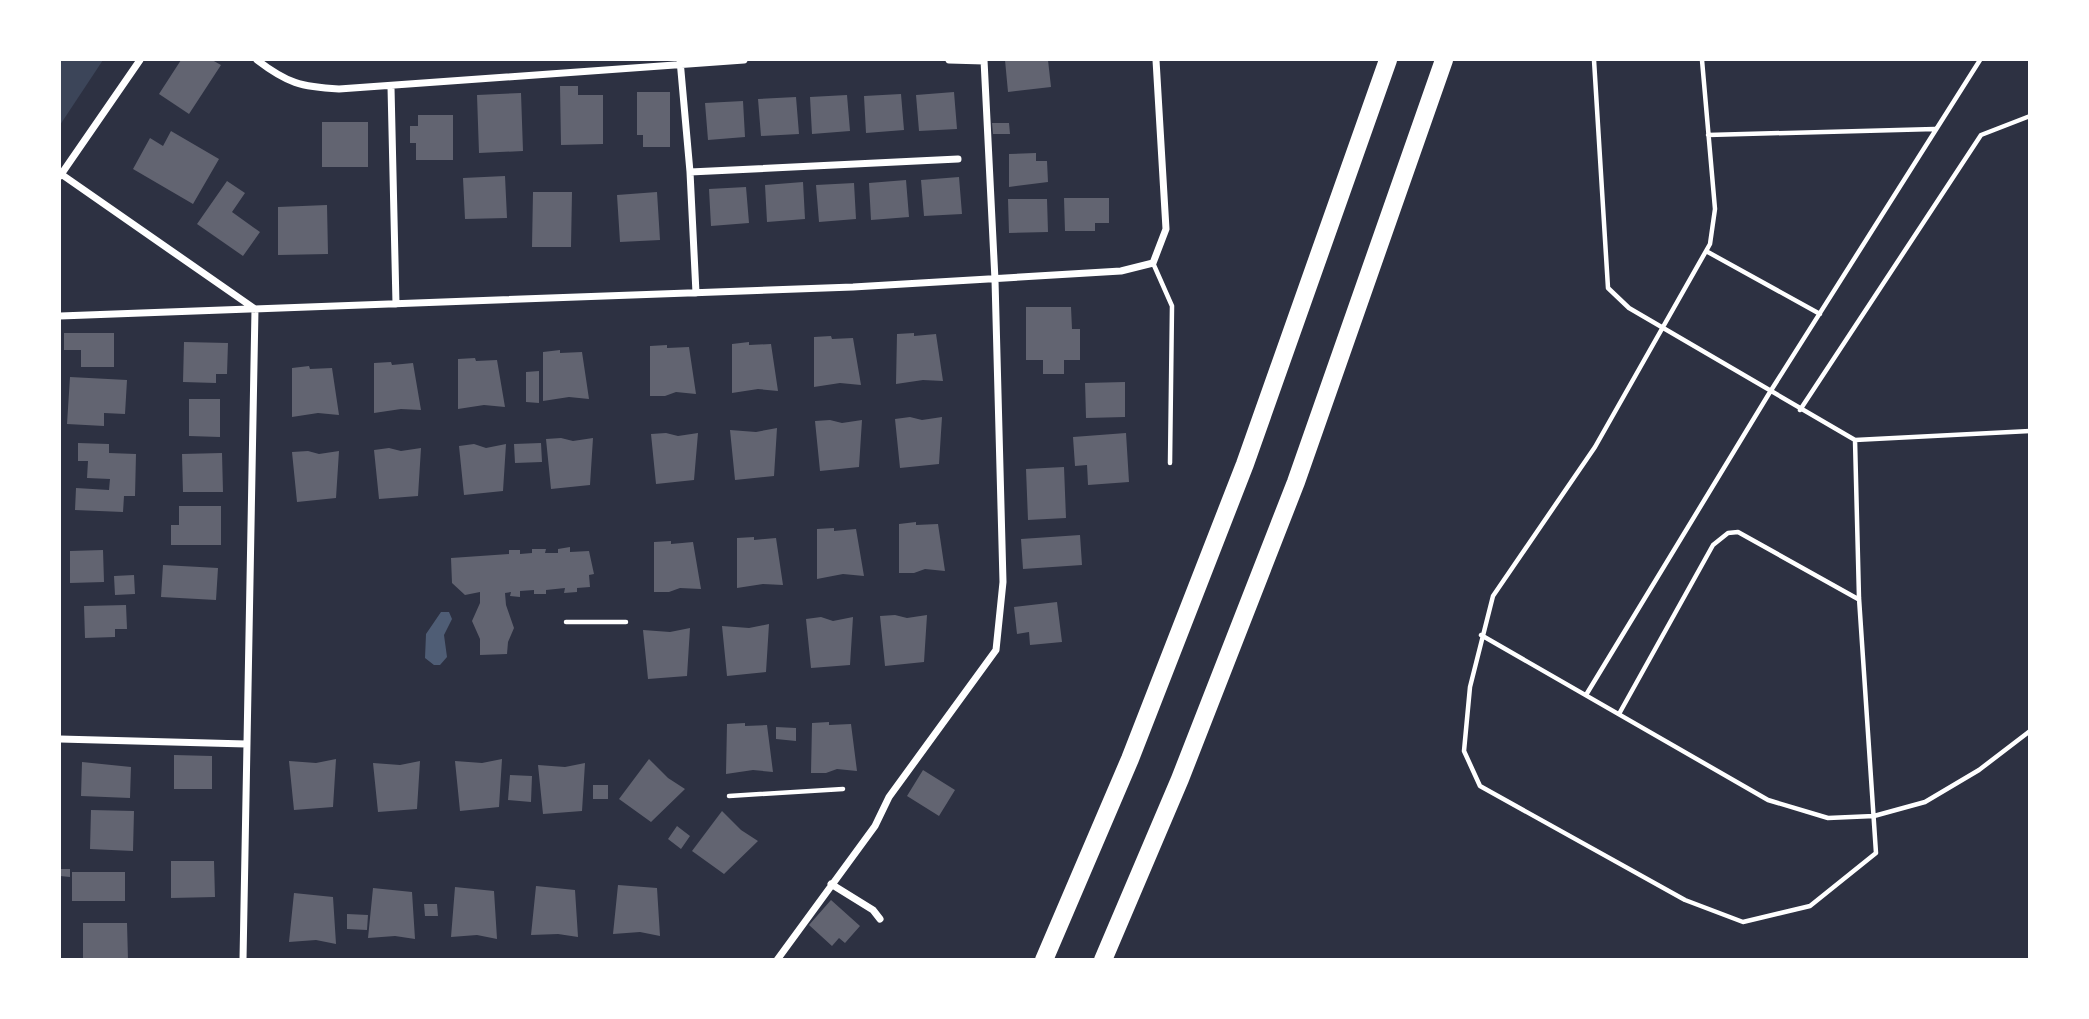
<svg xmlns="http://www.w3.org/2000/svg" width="2089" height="1019" font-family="Lato,sans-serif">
  <rect width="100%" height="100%" fill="#2d3142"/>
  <path fill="#3c4559" d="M60,60H103L60,125Z"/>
  <path fill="#4f5d75" d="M441,612H449L452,619L444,635L447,657L440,665H434L425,658L426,634Z"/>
  <path fill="#626471" d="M181,60H212L221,65L189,114L159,94Z
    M1005,60H1048L1051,87L1008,92Z
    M560,86H578V95H603V144L561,145Z
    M637,92H670V147H643V135H637Z
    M954,92L957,129L919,131L916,95Z
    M521,93L523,151L479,153L477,95Z
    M901,94L904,130L866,133L864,96Z
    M847,95L850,131L812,134L810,97Z
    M796,97L799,134L761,136L758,99Z
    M743,101L745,137L708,140L705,103Z
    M418,115H453V160H416V143H410V126H418Z
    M322,122H368V167H322Z
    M992,123H1009L1010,134H993Z
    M171,131L219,159L193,204L133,169L150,138L163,146Z
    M1036,153V161H1047L1048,182L1009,187V154Z
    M505,176L507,218L465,219L463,178Z
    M959,177L962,214L924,216L921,180Z
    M906,180L909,217L871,220L869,183Z
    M227,181L245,193L232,212L260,232L243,256L197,224Z
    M803,182L805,219L767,222L765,185Z
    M854,183L856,219L819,222L816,185Z
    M746,187L749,223L711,226L709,189Z
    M533,192H572L571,247H532Z
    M657,192L660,240L620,242L617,195Z
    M1064,198H1109V223H1095V231H1065Z
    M1008,199H1047L1048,232L1009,233Z
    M327,205L328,254L278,255V207Z
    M1026,307H1071L1072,329H1080V360H1064V374H1043V360H1026Z
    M64,333H114V367H81V350H64Z
    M914,333V336L936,334L943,381L923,380L896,384L897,334Z
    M831,336L832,339L853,338L861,385L840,383L814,387V337Z
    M184,342L228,343L227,374H216V383L183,382Z
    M749,342V345L771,344L778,391L758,389L732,393V344Z
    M667,345V348L689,347L696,394L676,392L665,396H650V346Z
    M560,350V353L582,352L589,399L569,397L543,401V352Z
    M475,358L476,361L497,360L505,407L484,405L458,409V359Z
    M391,362L392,365L413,363L421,410L401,409L374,413V363Z
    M309,366L310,369L332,368L339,415L318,413L292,417V368Z
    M539,371V403L526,402V372Z
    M70,377L127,380L125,414L104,413V426L67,424Z
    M1125,382V417L1086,418L1085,383Z
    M189,399H220V437L189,436Z
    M910,417L922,420L942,417L939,464L900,468L895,419Z
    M830,420L842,423L862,420L859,467L820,471L815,421Z
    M777,428L774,476L735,480L730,430L756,432Z
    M666,433L678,436L698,433L694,480L656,484L651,434Z
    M1126,433L1129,482L1088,485L1087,465L1075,466L1073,437Z
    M561,438L573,441L593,438L590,485L551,489L546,439Z
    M78,443L109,444V453L136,454L135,496H124L123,512L75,510L76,488L109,490L110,479L87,478L88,461H78Z
    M541,443L542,462L515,463L514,444Z
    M474,444L486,448L506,444L503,491L464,495L459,446Z
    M389,448L401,451L421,448L418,496L379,499L374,450Z
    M308,451L319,454L339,451L336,498L297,502L292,452Z
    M222,453L223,492H183L182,454Z
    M1064,467L1066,518L1028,520L1026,469Z
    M179,506H221V545H171V525H179Z
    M916,522V525L938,524L945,571L925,569L914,573H899V524Z
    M834,528V531L856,529L864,576L843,574L817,579V529Z
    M1080,535L1082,565L1023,569L1021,539Z
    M754,537V540L776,538L783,585L763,584L737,588V538Z
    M671,541V544L693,542L701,589L680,588L669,592H654V542Z
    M570,547V552L589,551L594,574L589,575L590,587L577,588V592L564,593L565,588L546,590V594H534V590L520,591V597L510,596L511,592L505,593L506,605L514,628L508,642L507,654L480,655V639L472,621L480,603V592L465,595L452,583L451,558L509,554V550H520V554L532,553V549H546L545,553H558V549Z
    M103,550L104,582L70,583V551Z
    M163,565L218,568L216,600L161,597Z
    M134,575L135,594L115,595L114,576Z
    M1057,602L1062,642L1030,645L1029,632L1017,634L1014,607Z
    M126,605L127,629H115V637L85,638L84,606Z
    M895,615L907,618L927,615L924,662L885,666L880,616Z
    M821,617L833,621L853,617L850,665L811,668L806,619Z
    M769,624L766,672L727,676L722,626L749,628Z
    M690,628L687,676L648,679L643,630L670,632Z
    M829,722V725L851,724L857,771L837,769L826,773H811L812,723Z
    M745,723V726L767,725L773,772L753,770L726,774L727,724Z
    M776,727L796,728V741L776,739Z
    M174,755L212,756V789H174Z
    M336,759L333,807L294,810L289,761L316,763Z
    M502,759L499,807L460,811L455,761L482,763Z
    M649,759L668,778L685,789L651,822L619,799Z
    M420,761L417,809L378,812L373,763L400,765Z
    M82,762L131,767L130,798L81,796Z
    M585,763L582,811L543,814L538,765L565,767Z
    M923,770L955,790L939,816L907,796Z
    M510,775L532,776L531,802L508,800Z
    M593,785H608V799H593Z
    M91,810L134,811L133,851L90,849Z
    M722,811L741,830L758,841L724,874L692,851Z
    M677,826L690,836L681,849L668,839Z
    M171,861H214L215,897L171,898Z
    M60,869H70V877L60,876Z
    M72,872H125V901H72Z
    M618,885L657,888L660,936L640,932L613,934Z
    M536,886L575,890L578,937L558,934L531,935Z
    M455,887L494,891L497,939L477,935L451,937Z
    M373,888L412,892L415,939L395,936L368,938Z
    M294,893L333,897L336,944L316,940L289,942Z
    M831,900L860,926L845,943L839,938L832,946L809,925Z
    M424,904H437L438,916H425Z
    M347,914L368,915L367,930L347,929Z
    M83,923H127L128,960H83Z"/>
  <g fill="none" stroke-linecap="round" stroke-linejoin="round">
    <path stroke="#fff" stroke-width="4.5" d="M1594,60L1608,288L1629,308L1855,440L2030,431
      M1702,60L1715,209L1710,244L1595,447L1493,596L1470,687L1464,751L1480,786L1685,900L1743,922L1810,906L1876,853L1859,598L1855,440
      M1708,135L1935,129
      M1706,251L1820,314
      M1153,263L1172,306L1170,463
      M1800,410L1981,135L2030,116
      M566,622H626
      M1481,635L1768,800L1828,818L1874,816L1925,802L1979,770L2030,731
      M1586,695L1770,392L1980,60
      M1619,714L1713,545L1728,533L1738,532L1858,599
      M729,796L843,789"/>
    <path stroke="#fff" stroke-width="7" d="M257,60C287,83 301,87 339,89L744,60
      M680,60L690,172L696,293
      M949,60L984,61
      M391,87L396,304
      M690,172L958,159
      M61,174L255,309L243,960
      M60,176L140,60
      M60,316L853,287L1121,271L1153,263L1166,229L1156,60
      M60,739L246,744
      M831,884L873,910L880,919
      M777,960L875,826L889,797L996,650L1003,582L995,280L984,60"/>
    <path stroke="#fff" stroke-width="18" d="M1044,960L1130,759L1245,464L1388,60
      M1103,960L1180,779L1296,482L1444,60"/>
  </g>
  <rect width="2089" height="1019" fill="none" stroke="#ffffff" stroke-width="122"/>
</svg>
